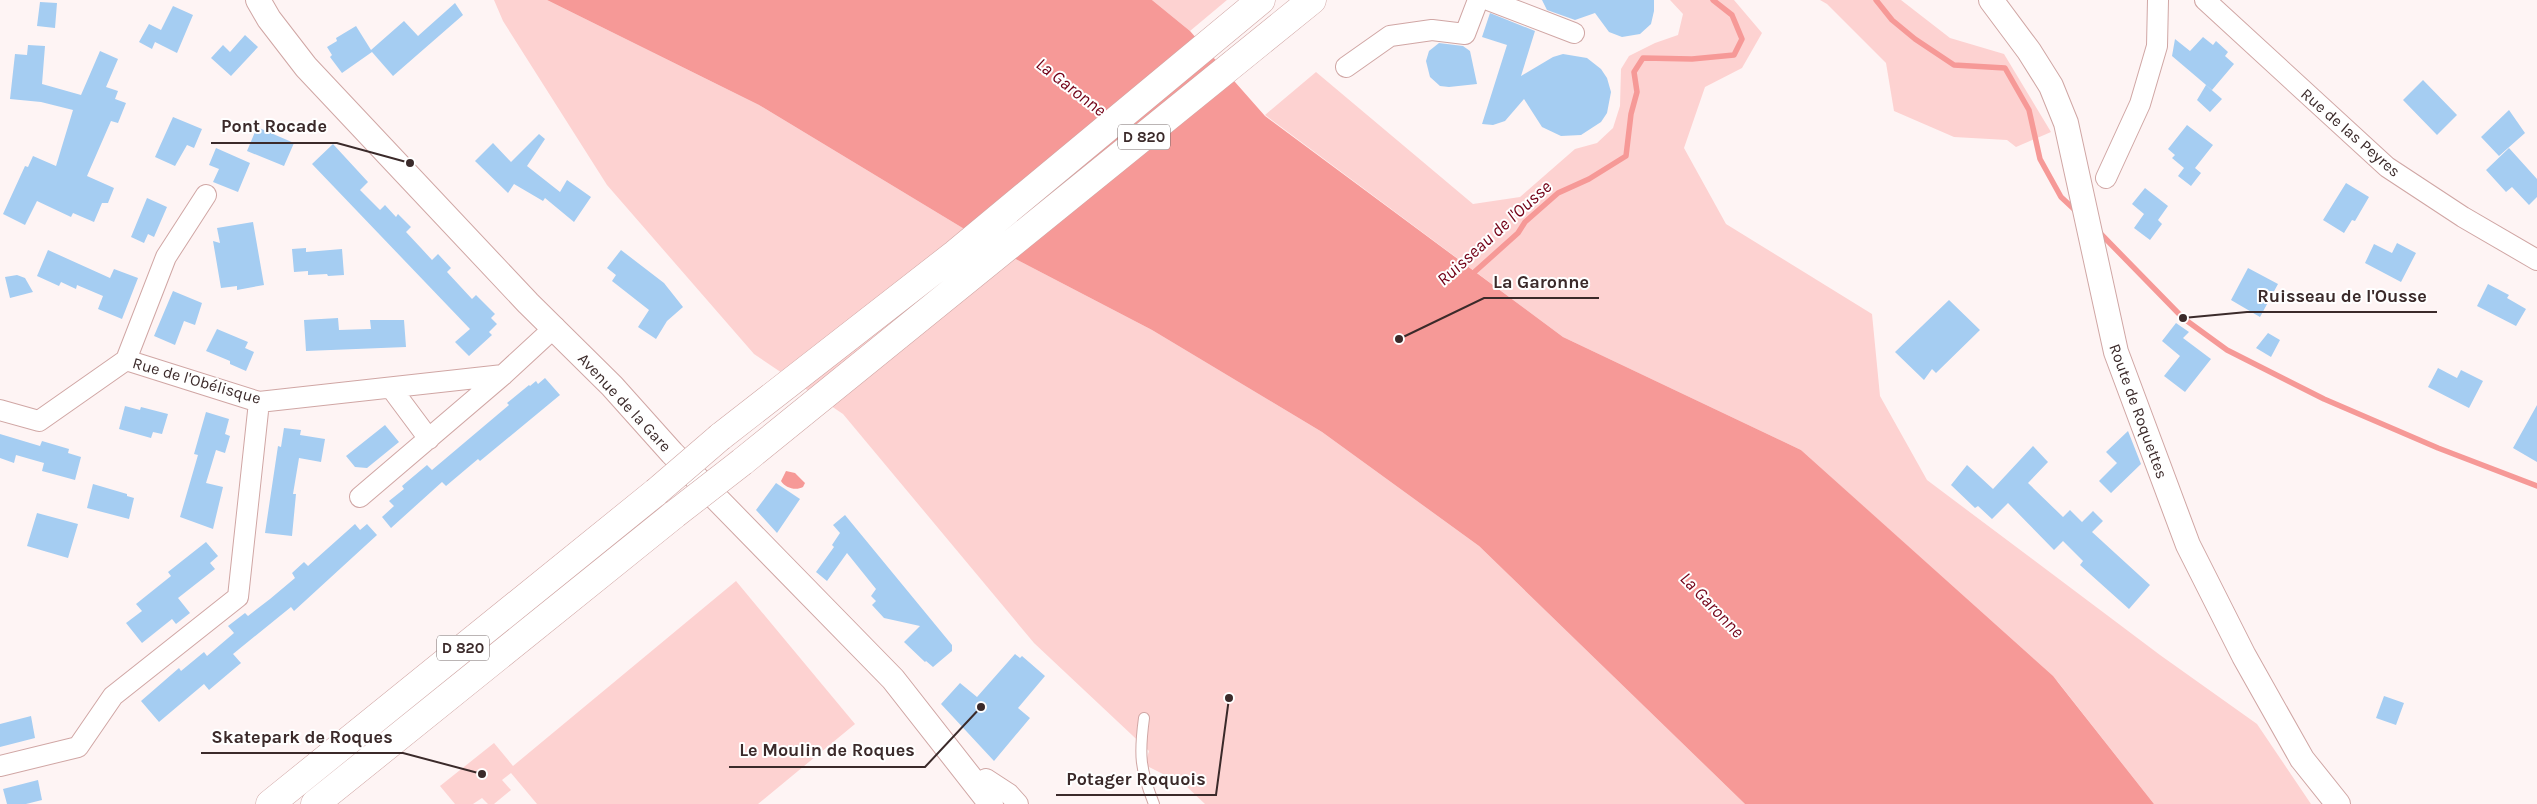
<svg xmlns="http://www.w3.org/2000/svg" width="2537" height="804" font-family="Karla,sans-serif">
  <rect width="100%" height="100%" fill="#fef4f4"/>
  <path fill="#fdd2d1" d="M494,0H547L759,105L1004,253L1152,330L1322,432L1479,546L1745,804H1205L1185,785L1145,765L1149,751L1034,643L843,414L754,354L607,185L503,21Z
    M1152,0H1227L1190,31Z
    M1670,0H1734L1762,33L1742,68L1705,87L1684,148L1726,224L1872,314L1880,396L1927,480L2160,655L2257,724L2311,804H2154L2058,682L1801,450L1563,337L1265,115L1316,72L1473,204L1520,197L1575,149L1597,143L1613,128L1620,106L1621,69L1629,56L1655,43L1678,35L1683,14Z
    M1820,0H1901L1950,38L2004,54L2051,132L2016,147L2007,140L1954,137L1894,111L1886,63L1827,4Z
    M736,581L855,724L758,804H537L511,773L502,780L511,790L494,804H488L482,798L473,804H455L440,786L494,743L513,766Z"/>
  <path fill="#f69997" d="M547,0H1152L1190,31L1265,116L1563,337L1801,450L2053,676L2154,804H1745L1479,546L1322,432L1152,330L1004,253L759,105Z
    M786,471L795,473L805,483L803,487C796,491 785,488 781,481Z"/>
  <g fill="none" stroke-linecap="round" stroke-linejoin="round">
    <path stroke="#f69997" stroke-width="5.5" d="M1876,0L1892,20L1915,39L1954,65L2005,68L2029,110L2040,159L2061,197L2076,211
      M2098,231L2183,318L2227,350L2324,399L2438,448L2537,486
      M1470,276L1518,233L1525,222L1558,193L1589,179L1626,156L1631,114L1637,92L1634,72L1643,58L1692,59L1734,55L1742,39L1732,15L1713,0"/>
  </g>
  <path fill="#a5cdf2" d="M1542,0H1654V11L1651,24L1640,34L1622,37L1609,32L1595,13L1575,20L1547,10Z
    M40,2L57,3L55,28L37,26Z
    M455,3L463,15L393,76L372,52L342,73L330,57L332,55L327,47L337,41L336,38L356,26L371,50L404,21L418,36Z
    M173,6L193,15L177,53L155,42L152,49L139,42L149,24L161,30Z
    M1490,13L1535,31L1521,76L1553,57L1563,54L1587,58L1601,69L1607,78L1611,92L1607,113L1601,122L1581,135L1561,136L1542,127L1524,99L1505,121L1493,125L1482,124L1507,45L1482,37Z
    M245,35L258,47L231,76L211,58L223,45L230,52Z
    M2203,37L2213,45L2216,41L2228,52L2225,56L2234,64L2212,90L2172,56L2175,39L2190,51Z
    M1439,43L1463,46L1470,51L1477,84L1449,87L1440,86L1430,77L1426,61L1429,51Z
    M28,45L45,46L42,84L81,95L100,51L118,59L106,87L118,91L115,99L126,103L118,123L111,121L87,176L114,188L108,203H102L94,222L73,213L71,217L37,201L25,225L3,214L25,166L28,167L33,156L56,166L73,110L41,102L10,99L15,54L27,55Z
    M2423,80L2457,115L2437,135L2403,100Z
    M2206,85L2222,99L2210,112L2197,100Z
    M2509,110L2525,133L2499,156L2481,137Z
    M173,117L202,129L194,148L187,145L175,166L155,157Z
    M2187,125L2213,145L2195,168L2201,173L2191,186L2178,176L2184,168L2172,158L2175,155L2168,149Z
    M257,127L294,143L284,166L247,151Z
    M539,134L545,139L527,166L560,192L567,180L591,197L574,222L545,198L543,201L514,184L508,193L475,161L493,143L511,162Z
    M333,144L368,182L360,190L380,210L385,205L396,217L398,214L411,227L406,232L421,248L432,260L438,254L451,268L447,272L472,299L476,295L495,314L491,318L497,324L489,332L492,335L469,356L455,342L470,329L312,164Z
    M216,148L250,163L238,192L213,182L219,169L209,165Z
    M2509,148L2537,179V197L2529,205L2512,187L2506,192L2486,170Z
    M2346,183L2369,197L2355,221L2352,220L2344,233L2323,220Z
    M2145,188L2168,206L2158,220L2162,224L2150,240L2134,228L2144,214L2132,204Z
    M147,198L167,207L154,237L148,234L144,243L131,237Z
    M253,222L264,285L237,290V286L221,288L213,241L220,243L217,228Z
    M2397,243L2416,253L2401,282L2365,263L2374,244L2392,253Z
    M306,248V252L342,249L344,275L328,276L327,274L308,275V271L294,272L292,249Z
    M48,250L110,278L114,269L138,278L122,319L98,309L103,296L77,285L76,289L61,282L59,286L37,276Z
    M621,250L664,283L683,307L667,321L656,339L638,327L649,310L612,281L616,275L607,268Z
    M2248,268L2278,284L2260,317L2231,300Z
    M17,275L25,278L33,292L10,298L5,277Z
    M2488,284L2509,295L2507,298L2526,309L2516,326L2477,306Z
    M173,291L202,303L195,325L184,321L175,345L154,336Z
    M1949,300L1980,330L1936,373L1932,369L1924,380L1895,352Z
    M338,318L339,330L371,329L370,320H404L406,347L306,351L304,320Z
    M2176,323L2189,332L2183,338L2211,359L2185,392L2164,376L2180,356L2162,341Z
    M217,329L248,342L245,348L254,352L246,371L230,364V361L206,351Z
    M2268,333L2280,340L2271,357L2256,348Z
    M2438,368L2457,378L2461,370L2483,381L2469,408L2428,387Z
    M545,378L560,395L480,461L478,459L446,486L442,482L391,528L382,517L394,506L389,501L404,489L402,486L427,465L432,470L509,405L507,403L529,385L530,386L536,381L538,384Z
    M2537,405V462L2513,448Z
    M125,406L140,410L141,407L168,414L162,434L153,432L151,438L119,429Z
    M206,412L229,419L225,434L230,436L225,453L216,450L206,483L223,487L213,529L180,517L198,455L194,454Z
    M385,425L399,442L367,468L355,467L346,456Z
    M284,428L301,430L300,435L325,439L321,462L299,458L293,494H296L292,536L265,533L278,446L281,447Z
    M2128,431L2141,464L2111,493L2099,481L2117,463L2106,452Z
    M0,434L40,446L42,441L69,449L68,453L81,457L75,480L42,471L44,463L16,455L14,463L0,458Z
    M2033,446L2048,462L2028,483L2063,517L2070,510L2082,522L2093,511L2103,521L2092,532L2150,585L2129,609L2080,565L2083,561L2063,541L2054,550L2008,503L1992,519L1978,506L1975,508L1951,485L1967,465L1993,489Z
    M776,483L800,499L777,533L756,510Z
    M93,484L127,494V496L134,498L129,519L87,508Z
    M37,513L78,524L68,558L27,546Z
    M845,515L952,645V651L933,667L926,661L925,662L904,642L920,626L884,618L872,605L876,601L871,596L876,589L847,553L827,581L816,572L834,547L832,545L840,533L833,525Z
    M355,524L360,530L367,524L377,535L294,611L291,607L233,654L241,663L209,690L204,684L159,722L141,701L179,668L181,671L204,652L207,656L234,633L228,626L245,613L248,616L270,599L295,578L292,573L304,562L308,566Z
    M206,542L218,556L210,563L215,569L178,598L190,613L176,624L172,619L142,643L126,623L142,611L136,604L171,576L168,572Z
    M1015,654L1020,658L1022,656L1045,676L1018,708L1030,718L994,761L941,704L960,683L977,697Z
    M2384,696L2404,703L2396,725L2376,718Z
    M31,716L35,738L0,747V724Z
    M38,780L42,800L26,804H7L3,789Z"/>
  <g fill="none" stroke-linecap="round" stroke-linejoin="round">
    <defs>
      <path id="service" d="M1144,718C1139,755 1140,769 1154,804"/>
      <path id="minor" d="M1488,0L1574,33
        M2205,0L2387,167L2463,217L2537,260
        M1346,67L1390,36L1432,30L1465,34L1478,0
        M2106,178L2140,104L2157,46L2158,0
        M126,360L166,257L206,195
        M391,388L429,439
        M0,410L39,421L126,360L259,402L503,375
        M360,497L503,375L555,327
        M0,766L78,747L113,696L238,597L259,402
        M976,784L986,779L1009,794L1018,804"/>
      <path id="tertiary" d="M258,0L269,19L306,67L528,303L612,386L672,453L893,679L991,804
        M1991,0L2029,51L2051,86L2066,123L2116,352L2188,545L2244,656L2302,759L2338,804"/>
      <path id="trunk" d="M720,437L955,254L1261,0
        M742,462L1312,0
        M270,804L656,492
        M315,804L675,514"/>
    </defs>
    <use href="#service" stroke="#d0a6a4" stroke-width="12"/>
    <use href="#minor" stroke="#d0a6a4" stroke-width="22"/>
    <use href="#tertiary" stroke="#d0a6a4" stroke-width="26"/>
    <use href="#trunk" stroke="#d0a6a4" stroke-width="29"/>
    <use href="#service" stroke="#fff" stroke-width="10"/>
    <use href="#minor" stroke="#fff" stroke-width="20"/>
    <use href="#tertiary" stroke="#fff" stroke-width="24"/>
    <use href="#trunk" stroke="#fff" stroke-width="28"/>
    <defs>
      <path id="trunk-bridge" d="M656,492L720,437
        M675,514L742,462"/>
    </defs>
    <use href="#trunk-bridge" stroke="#d0a6a4" stroke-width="29" stroke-linecap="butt"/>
    <use href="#trunk-bridge" stroke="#fff" stroke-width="28"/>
  </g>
  <g text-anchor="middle" stroke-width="4" stroke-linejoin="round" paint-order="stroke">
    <g fill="#fff" stroke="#766a6a" stroke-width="1">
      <rect x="1118" y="124.5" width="52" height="25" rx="4"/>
      <rect x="437" y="635.5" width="52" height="25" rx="4"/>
    </g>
    <g font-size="15" font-weight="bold" fill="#3b2a2a">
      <text x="1144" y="142">D 820</text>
      <text x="463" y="653">D 820</text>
    </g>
    <g font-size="16" fill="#3b2a2a" stroke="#fff">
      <text transform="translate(2351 132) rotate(41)" y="6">Rue de las Peyres</text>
      <text transform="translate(197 380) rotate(16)" y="6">Rue de l'Obélisque</text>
      <text transform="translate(625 402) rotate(47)" y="6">Avenue de la Gare</text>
      <text transform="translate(2139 411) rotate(70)" y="6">Route de Roquettes</text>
    </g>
    <g font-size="18" font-style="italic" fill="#720016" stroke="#fff">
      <text transform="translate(1071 87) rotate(38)" y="6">La Garonne</text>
      <text transform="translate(1494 233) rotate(-42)" y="6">Ruisseau de l'Ousse</text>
      <text transform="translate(1712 605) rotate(46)" y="6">La Garonne</text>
    </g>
  </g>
  <path fill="none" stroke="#3b2a2a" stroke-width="2" d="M410 163L337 143H211M1399 339L1484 298H1599M2183 318L2247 312H2437M482 774L403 753H201M981 707L925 767H729M1229 698L1216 795H1056"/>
  <g fill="#3b2a2a" stroke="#fff" stroke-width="2">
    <circle cx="410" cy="163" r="5"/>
    <circle cx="1399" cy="339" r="5"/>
    <circle cx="2183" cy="318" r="5"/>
    <circle cx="482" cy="774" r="5"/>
    <circle cx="981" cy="707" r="5"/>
    <circle cx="1229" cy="698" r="5"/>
  </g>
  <g font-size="18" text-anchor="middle" font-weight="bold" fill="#3b2a2a" stroke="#fff" stroke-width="4" stroke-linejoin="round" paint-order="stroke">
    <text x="274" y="132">Pont Rocade</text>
    <text x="1541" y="288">La Garonne</text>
    <text x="2342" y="302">Ruisseau de l'Ousse</text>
    <text x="302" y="743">Skatepark de Roques</text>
    <text x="827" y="756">Le Moulin de Roques</text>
    <text x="1136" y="785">Potager Roquois</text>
  </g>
</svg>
